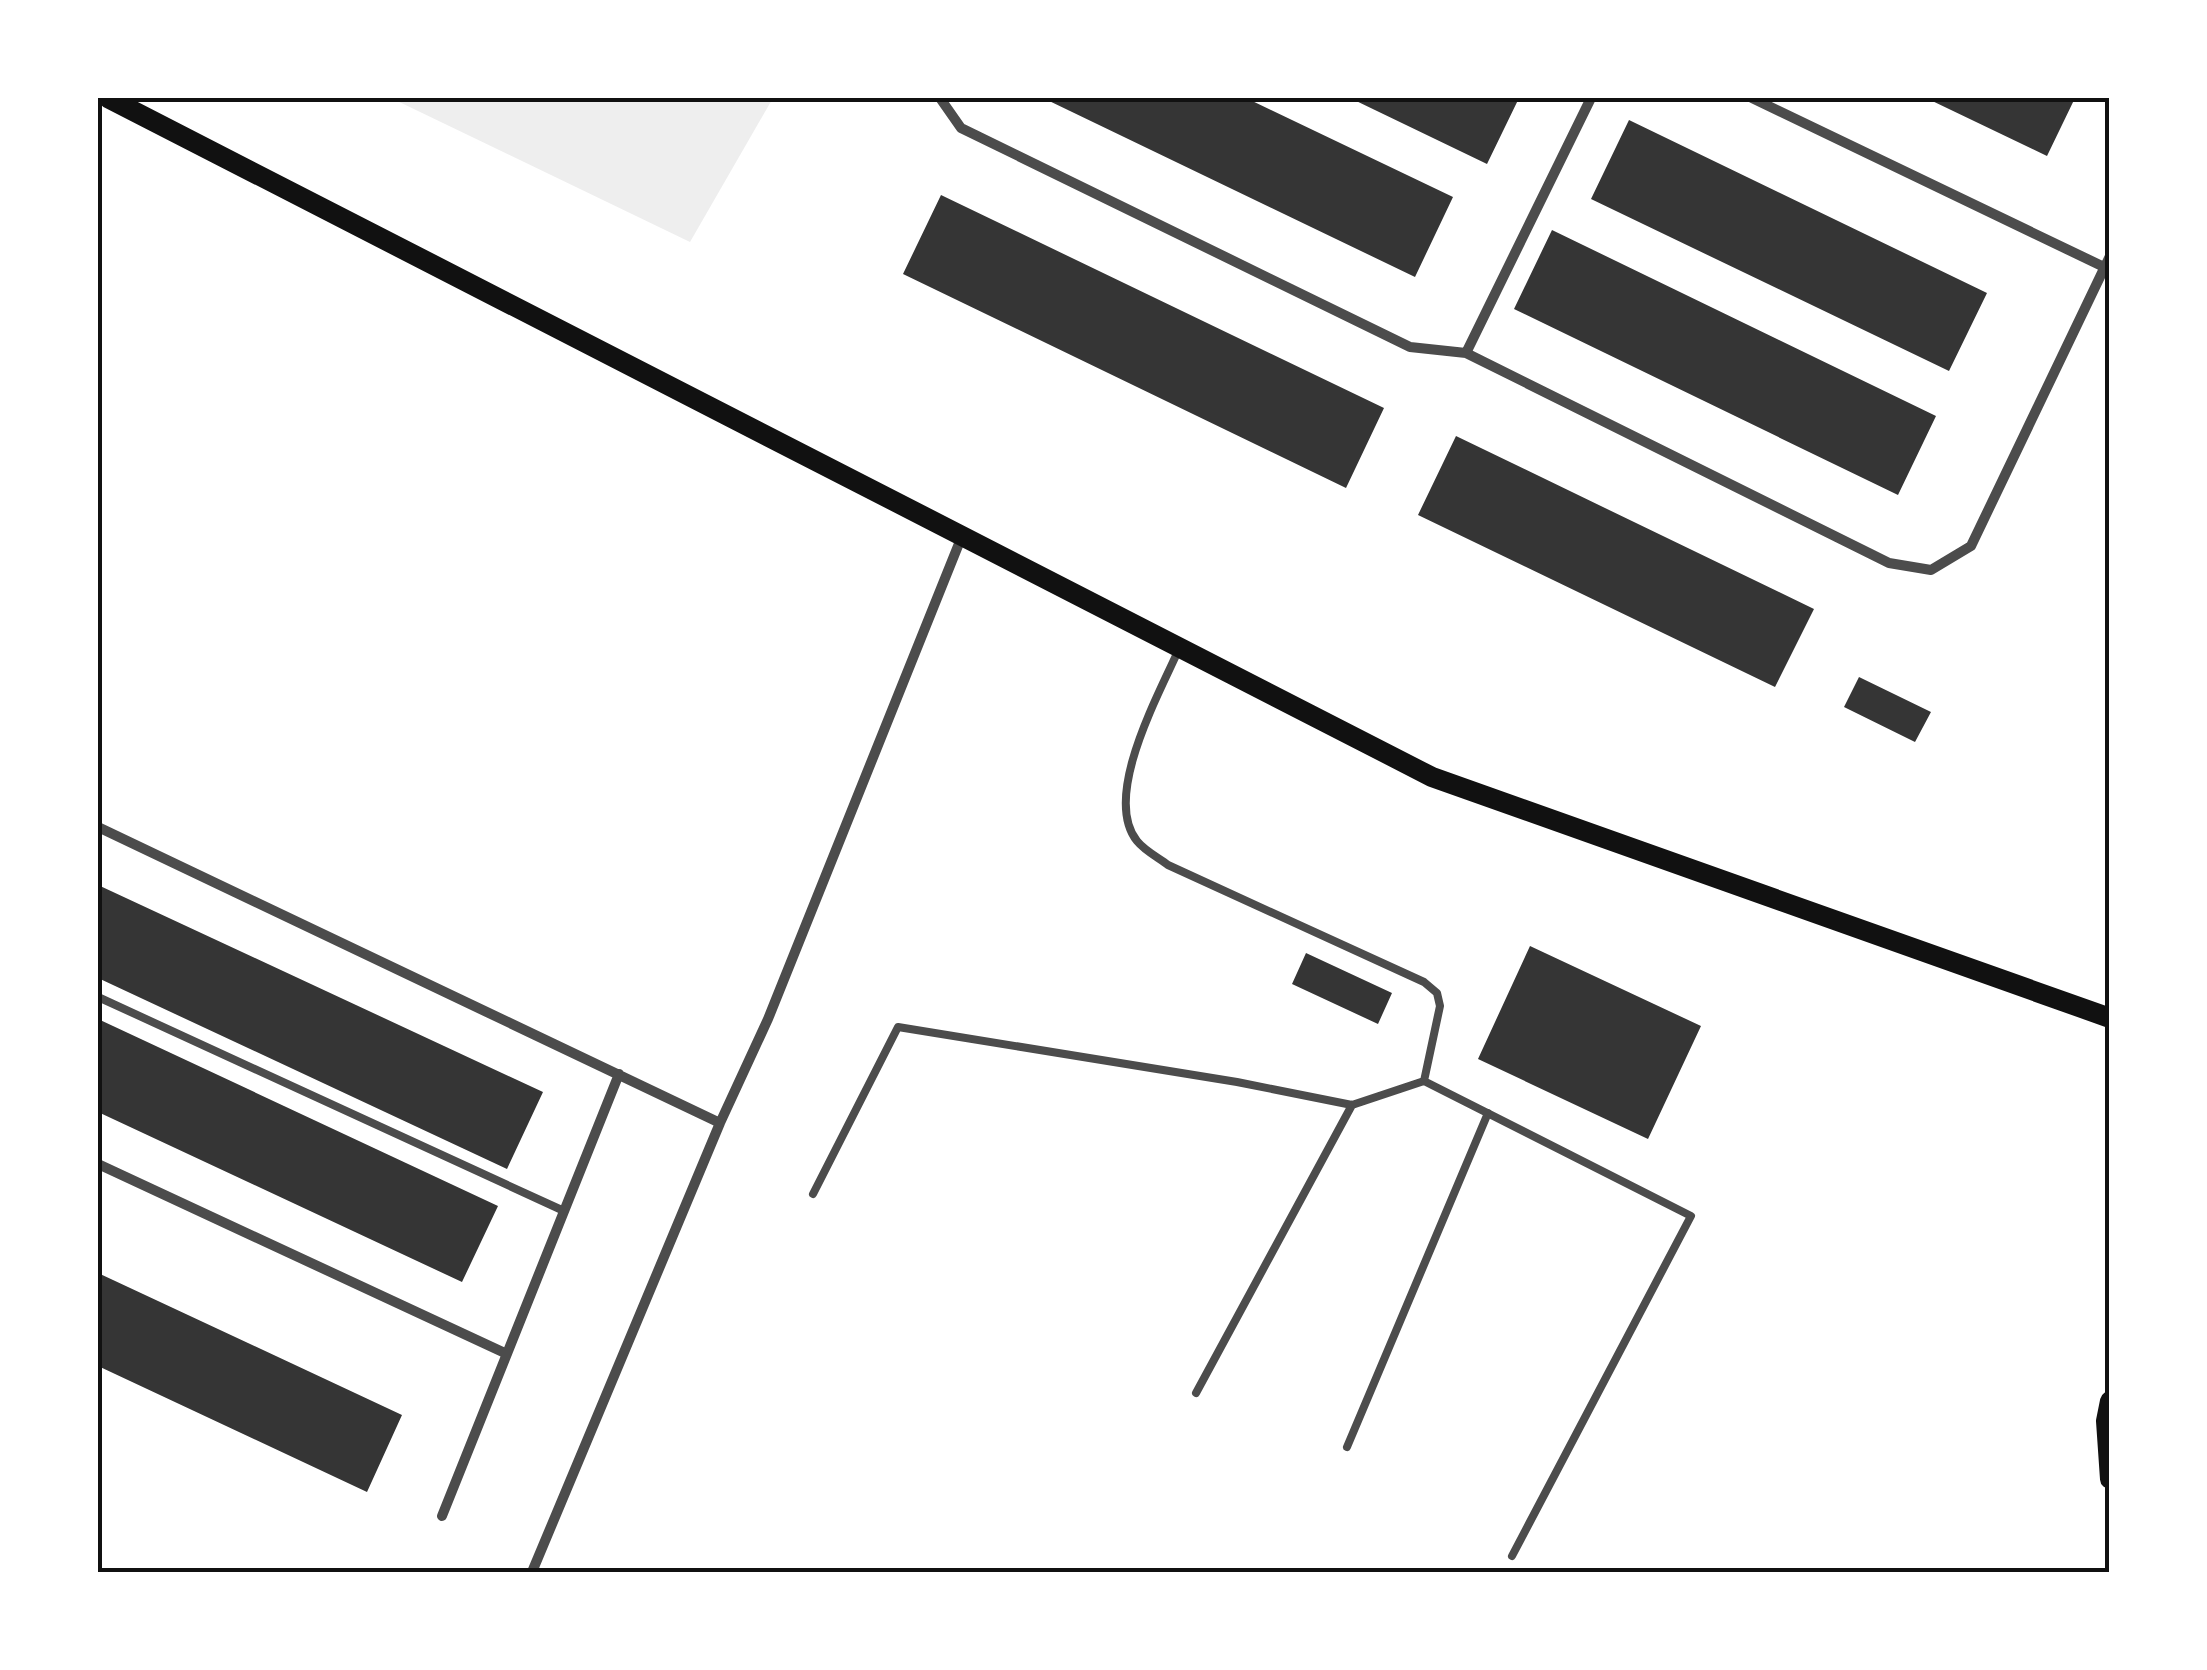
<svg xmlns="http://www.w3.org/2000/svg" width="2207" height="1670" font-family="'Fira Sans',sans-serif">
  <rect width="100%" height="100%" fill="#fff"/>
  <path fill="#eee" d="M391,98H773L690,242Z"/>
  <path fill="#353535" d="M1043,98H1246L1453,197L1415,277Z
    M1350,98H1519L1487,164Z
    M1926,98H2075L2047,156Z
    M1629,120L1987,293L1949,371L1591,199Z
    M941,195L1384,408L1346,488L903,274Z
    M1552,230L1936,416L1898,495L1514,309Z
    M1456,436L1814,609L1775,687L1418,515Z
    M1859,677L1931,712L1915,742L1844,707Z
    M98,885L543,1092L507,1169L98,978Z
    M1530,946L1701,1026L1648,1139L1478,1059Z
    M1306,953L1392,993L1378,1024L1292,984Z
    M98,1019L498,1206L462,1282L98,1112Z
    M98,1273L402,1415L367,1492L98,1366Z"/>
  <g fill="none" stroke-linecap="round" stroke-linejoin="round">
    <path stroke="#4c4c4c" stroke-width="8" d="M1178,651C1158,696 1102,797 1137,841C1145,851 1159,858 1168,865L1424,982L1437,993L1440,1006L1424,1081L1691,1216L1512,1556
      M98,997L564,1211
      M813,1194L898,1027L1237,1082L1352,1105L1424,1081
      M1196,1393L1352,1105
      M1347,1447L1488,1113"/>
    <path stroke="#4c4c4c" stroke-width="10" d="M940,98L961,128L1410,347L1466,353L1889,563L1931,570L1971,546L2110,256
      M1752,98L2104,267
      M1466,353L1591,98
      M98,827L720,1123
      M98,1164L507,1354
      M442,1516L619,1074
      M532,1572L720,1123L768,1019L962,536"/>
    <path stroke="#111" stroke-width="20" d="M108,98L1432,777L2110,1018
      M2110,1401L2106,1421L2110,1479"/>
  </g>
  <rect width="2207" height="1670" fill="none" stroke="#ffffff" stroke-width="200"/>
  <rect x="100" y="100" width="2007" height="1470" fill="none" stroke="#111" stroke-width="4"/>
</svg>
